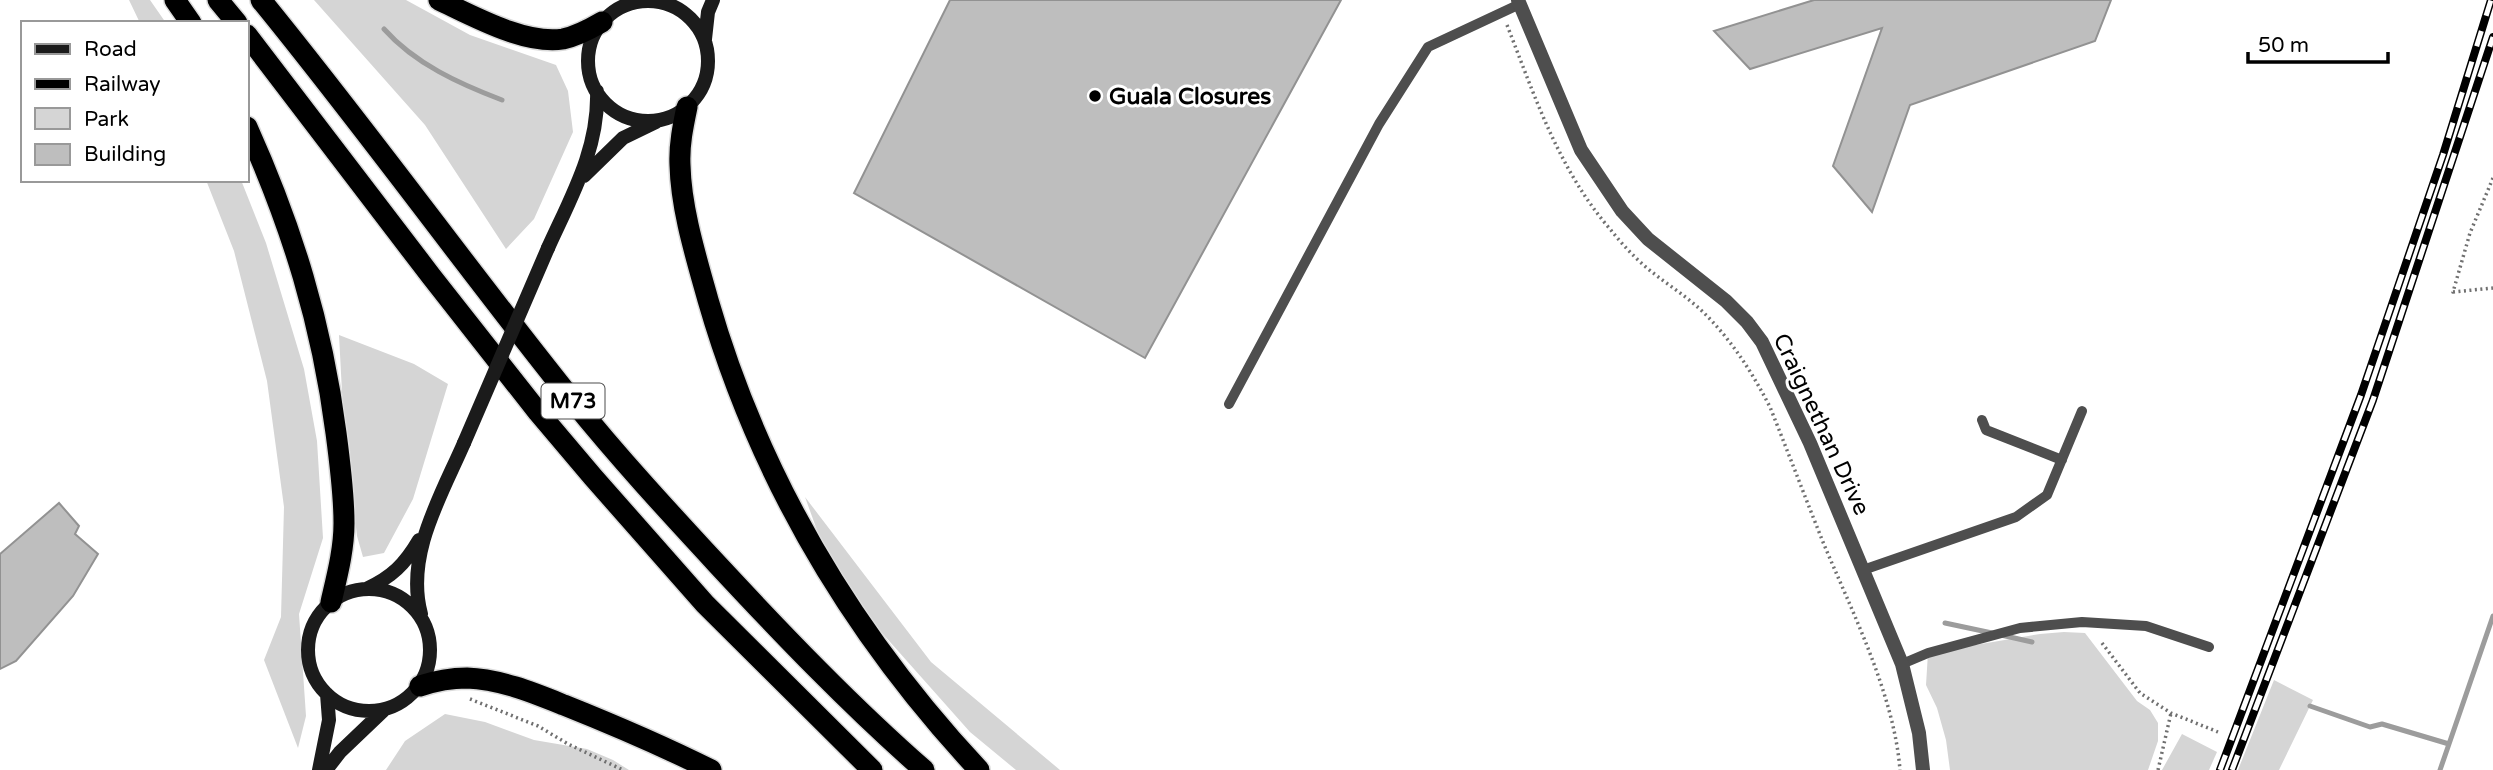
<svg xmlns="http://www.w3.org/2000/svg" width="2493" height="770" font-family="'Varela Round',sans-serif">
  <rect width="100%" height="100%" fill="#fff"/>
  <path fill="#d5d5d5" d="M129,0H150L166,23H140Z
    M314,0H406L470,35L556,65L568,91L573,132L534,219L506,249L425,125Z
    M206,180H241L266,243L304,369L317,441L323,538L299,614L306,716L298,748L264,660L281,617L284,507L267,381L234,251Z
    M339,335L414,364L448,384L413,499L384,553L363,557L357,536L343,411Z
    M805,497L931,662L1060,770H1016L970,732L835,580Z
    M2064,632L2085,633L2137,701L2150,710L2158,723V741L2148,770H1950L1946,740L1937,708L1926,685L1928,653L2040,634Z
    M2274,680L2313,700L2279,770H2238Z
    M445,714L485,722L534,740L587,749L613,760L629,770H386L405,741Z
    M2182,734L2217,752L2209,770H2162Z"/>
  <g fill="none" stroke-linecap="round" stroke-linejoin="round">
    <path stroke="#9c9c9c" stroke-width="5" d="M384,29C415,64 460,84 502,100
      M1945,623L1992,633
      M2001,635L2032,642
      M2310,706L2370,727L2382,724L2449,744L2440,770
      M2449,744L2493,616"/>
  </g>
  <path fill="#bebebe" stroke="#929292" stroke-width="2" d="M950,0H1341L1145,358L854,193Z
    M1814,0H2111L2095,41L1910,105L1872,212L1833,166L1882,28L1750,69L1714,31Z
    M59,503L79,526L75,534L98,554L73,596L16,661L0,669V554Z"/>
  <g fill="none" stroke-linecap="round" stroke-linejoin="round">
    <defs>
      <path id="highway" d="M175,0L191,23
        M218,0L237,23
        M261,0C368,131 467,269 573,401C619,458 668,511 717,564C783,635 851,706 924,770
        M439,0C473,16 525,45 563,39C577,36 590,29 602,22
        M247,35L431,276L538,412L593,477L705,604L872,770
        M687,107C683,126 679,145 680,165C681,209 696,257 708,300C759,477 853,635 979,770
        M247,127C292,227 322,324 336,433C340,463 344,493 344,523C344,550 337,576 331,602
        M420,686C435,681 450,678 467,678C500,679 534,693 564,705C614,725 663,746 711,770"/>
    </defs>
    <use href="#highway" stroke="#dbdbdb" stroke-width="24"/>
    <path stroke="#707070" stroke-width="3.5" stroke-dasharray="2 3.5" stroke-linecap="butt" d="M1507,25C1535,97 1559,170 1610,229C1621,243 1634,257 1647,268C1665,283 1685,295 1702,311C1731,339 1752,372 1770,407C1788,452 1805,497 1823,542C1852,612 1894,694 1900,770
      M2493,178L2470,233L2453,292L2493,288
      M2102,643L2140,693L2171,713L2218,732
      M470,699L538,726L568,744L623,770
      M2158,770L2171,713"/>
    <path stroke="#4e4e4e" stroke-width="10" d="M1229,404L1379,124L1428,47L1520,4
      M1982,420L1986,430L2062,460
      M1863,570L2016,517L2047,495L2082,411
      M1902,664L1928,653L2020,628L2082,622L2146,626L2209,647"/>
    <path stroke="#4e4e4e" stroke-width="14" d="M1518,0L1581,150L1622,211L1648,239L1726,301L1747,322L1762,342L1810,443L1902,664L1919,733L1923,770"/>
    <path stroke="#1b1b1b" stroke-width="14" d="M588 61a60 60 0 1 1 120 0a60 60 0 1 1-120 0Z
      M705,39L708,12L713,0
      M584,176L623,138L656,122
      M548,248C571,197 599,149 597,91
      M308 650a61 61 0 1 1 122 0a61 61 0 1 1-122 0Z
      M366,589C392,577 405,564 419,540
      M421,614C405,555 441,496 464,443
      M319,770L329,720L327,694
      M326,770L340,752L383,711"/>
    <use href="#highway" stroke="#000" stroke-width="21"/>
    <defs>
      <path id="rail" d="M2220,770L2361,395L2443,155L2491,0
        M2232,770L2373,400L2493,37"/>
    </defs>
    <use href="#rail" stroke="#000" stroke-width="8"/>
    <use href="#rail" stroke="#fff" stroke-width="5" stroke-dasharray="16" stroke-linecap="butt"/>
    <path stroke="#1b1b1b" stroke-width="14" d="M464,443L548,248"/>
  </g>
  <circle fill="#000" stroke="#fff" stroke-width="2.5" cx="1095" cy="96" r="7"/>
  <g text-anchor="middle" stroke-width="6" stroke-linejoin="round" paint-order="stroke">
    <rect fill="#fff" stroke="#4c4c4c" stroke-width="2" x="541.5" y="383.5" width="63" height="35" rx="5"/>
    <g font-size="21" font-weight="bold" fill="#000">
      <text x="573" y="408">M73</text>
    </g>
    <g font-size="23" font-weight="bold" fill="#000" stroke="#fff" text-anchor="start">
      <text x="1109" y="104">Guala Closures</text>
    </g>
    <g font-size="23" fill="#000" stroke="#fff">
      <text transform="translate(1822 424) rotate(65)" y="8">Craignethan Drive</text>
    </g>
  </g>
  <rect x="21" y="21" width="228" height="161" fill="#ffffff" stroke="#999999" stroke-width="2"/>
  <rect x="35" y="44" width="35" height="10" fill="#1b1b1b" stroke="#999999" stroke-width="2"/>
  <text x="84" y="56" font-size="21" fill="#000000">Road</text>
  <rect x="35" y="79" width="35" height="10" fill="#000000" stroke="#999999" stroke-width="2"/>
  <text x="84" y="91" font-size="21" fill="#000000">Railway</text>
  <rect x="35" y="108" width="35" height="21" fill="#d5d5d5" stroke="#999999" stroke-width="2"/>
  <text x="84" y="126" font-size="21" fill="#000000">Park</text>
  <rect x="35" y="144" width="35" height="21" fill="#bebebe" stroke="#999999" stroke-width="2"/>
  <text x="84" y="161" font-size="21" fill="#000000">Building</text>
  <path d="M2248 52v10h140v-10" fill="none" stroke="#000000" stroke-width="3.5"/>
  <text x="2258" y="52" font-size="21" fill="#000000" stroke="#ffffff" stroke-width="5" paint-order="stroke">50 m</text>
</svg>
